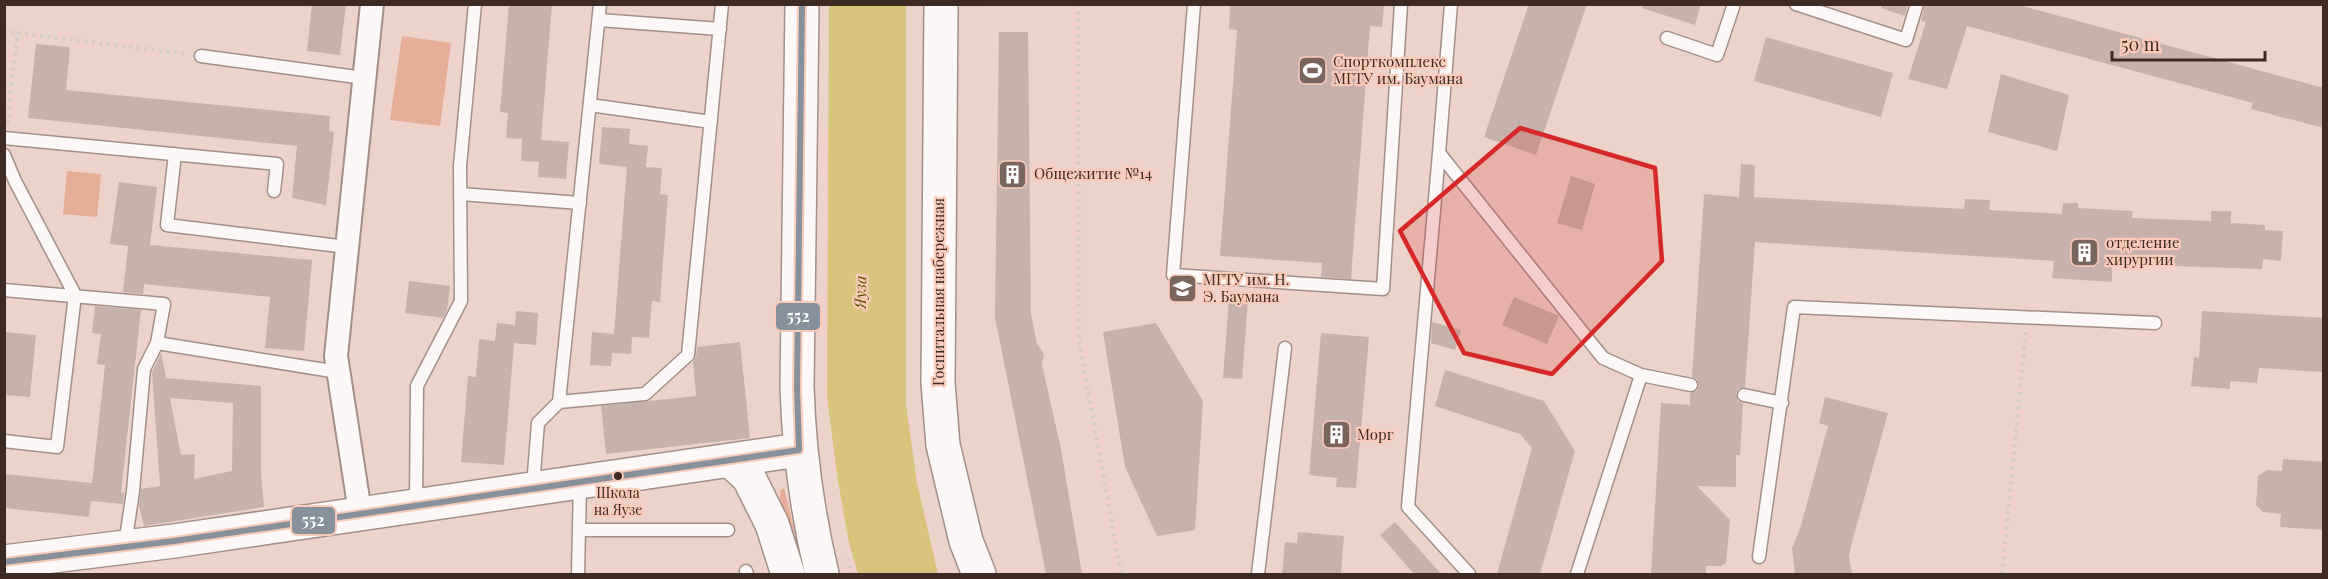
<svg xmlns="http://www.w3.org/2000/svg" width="2328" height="579" font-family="'Playfair Display',serif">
  <rect width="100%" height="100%" fill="#ecd2c9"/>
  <path fill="#e6ad99" d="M402,36L451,43L440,126L390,120Z
    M67,171L101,174L97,217L63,214Z
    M784,488L805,574H799L780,502V491Z"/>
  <path fill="#d7c57d" d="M829,4L906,5V404L917,483L938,574H858L849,543L838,481L827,397Z"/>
  <path fill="#c6b2ab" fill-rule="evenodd" d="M312,4H346L340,55L307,51Z
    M552,4L541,140L569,142L566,179L538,177L539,162L521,161L522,139L506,138L508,113L500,112L509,5Z
    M1230,4H1384L1382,27L1370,26L1351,279L1321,277L1322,263L1220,256L1237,30L1229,29Z
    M1529,4H1587L1536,155L1484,137Z
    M1643,4H1701L1695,25L1642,8Z
    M1882,4H1908L1905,16L1881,8Z
    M1925,4H2015L2324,88V128L2251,109L2253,103L1967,26L1947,89L1908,79L1926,22L1921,21Z
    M999,32H1028L1031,315L1037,344L1044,354L1042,365L1061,449L1082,574H1046L995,317Z
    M1766,37L1893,73L1881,117L1754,81Z
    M36,44L70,47L66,90L330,116L329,131L334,132L326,205L292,198L297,146L28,118Z
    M2001,74L2069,95L2057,151L1988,132Z
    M602,127L630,129L629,144L648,146L646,167L662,168L660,194L668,195L660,302L652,301L649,338L632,337L631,354L612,353L611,366L590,365L592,332L614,334L627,167L599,164Z
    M1741,164L1755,165L1754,197L1964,209L1965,199L1990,200L1989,210L2062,214L2063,203H2078V208L2133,211L2132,218L2211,221V211H2231V223L2265,225V230L2283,231L2281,261L2263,259L2262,269L2112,264V282L2052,278L2054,261L1755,242L1745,387L1738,389L1736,394L1738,401L1743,403L1740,455H1736V487L1697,486L1730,520L1726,563L1721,566H1706V574H1651L1661,403L1690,405V393L1697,391L1699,386L1697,379L1692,377L1704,194L1739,197Z
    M1571,176L1595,184L1582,230L1557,223Z
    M119,182L157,187L150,245L312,260L304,351L265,348L270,297L144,284L143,294L123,292L128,246L110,244Z
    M409,281L450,286L447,310L443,318L405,313Z
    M1514,297L1559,316L1547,344L1502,325Z
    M1229,299L1248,301L1242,379L1223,378Z
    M95,306L141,310L121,493L124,492L123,504L91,501L89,517L4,508V474L92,483L105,365L97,364L101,334L92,333Z
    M516,311L538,313L536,345L514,343L504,465L461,462L468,376L476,377L479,339L495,341L497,323L515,325Z
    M2202,311L2324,318V372L2259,368L2257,383L2230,381V389L2191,386L2194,357L2199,358Z
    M1432,322L1461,330L1455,350L1431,343Z
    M1156,323L1203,401L1195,530L1157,536L1125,467L1103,332Z
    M4,332L36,335L30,397L4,395Z
    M1321,333L1369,337L1356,488L1336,487L1337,478L1309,475Z
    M740,342L750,438L606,454L601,406L696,396L693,362L696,357L697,347Z
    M161,353L166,378L261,386V474L264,507L144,526L139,506L141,489L160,486L152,373ZM170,398L233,403L232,471L194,479L195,454L181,455Z
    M1445,370L1544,401L1575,451L1540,574H1497L1532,448L1520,434L1435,406Z
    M1825,397L1888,413L1852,542L1849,556L1852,574H1795L1792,548L1800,529L1828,426L1819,423Z
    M2283,459L2324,462V530L2280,527L2281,514L2263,512L2256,505L2258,476L2267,470L2282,471Z
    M1395,522L1441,574H1414L1380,535Z
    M1298,532L1344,536L1341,574H1282L1285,542L1297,543Z"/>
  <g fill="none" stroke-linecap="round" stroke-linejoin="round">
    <defs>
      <path id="lane" d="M1194,4L1173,275L1383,289L1401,4
        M1451,4L1439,153L1603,358L1641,375L1577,574
        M1796,4L1906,40L1917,4
        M599,20L720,29
        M1667,38L1717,55L1734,4
        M201,56L364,78
        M590,105L711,122
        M4,138L277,164L274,191
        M1439,153L1408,507L1469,574
        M175,154L167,225L347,247
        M4,155L15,181L75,295L57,447L4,441
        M460,194L580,203
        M4,290L164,304L157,343L144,369L133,491L125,545
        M157,343L338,372
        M1641,375L1691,385
        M1744,395L1782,403
        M559,402L600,4
        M533,486L538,423L559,402L645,394L688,355L722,4
        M416,503L417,386L461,301L460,166L475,4
        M580,530H728
        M1759,557L1794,307L2155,323
        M746,571L747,574
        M578,574L580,483
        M1258,574L1285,348"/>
      <path id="street" d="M360,512L336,356L372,4"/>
      <path id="secondary" d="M802,4L797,387C799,451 807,512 822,574
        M941,4L938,383L943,445L966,541L979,574
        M731,461L749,478L772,524L788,574
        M4,562L174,541L799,450"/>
    </defs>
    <use href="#lane" stroke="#a28f88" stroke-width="15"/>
    <use href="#street" stroke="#a28f88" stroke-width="26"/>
    <use href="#secondary" stroke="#a28f88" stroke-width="36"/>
    <path stroke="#d3ccca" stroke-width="4" stroke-dasharray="3 4.5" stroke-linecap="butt" d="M1078,4L1079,341L1121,574
      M966,5L998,4
      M4,32L18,33
      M4,86H11L18,33L188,54
      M8,124L11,86
      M848,558L852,574
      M2002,574L2026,330"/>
    <use href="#lane" stroke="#fcf8f7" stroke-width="12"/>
    <use href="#street" stroke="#fcf8f7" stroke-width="22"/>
    <use href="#secondary" stroke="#fcf8f7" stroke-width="33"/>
    <defs>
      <path id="bus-1" d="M4,562L174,541L799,450L797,387L802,4"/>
    </defs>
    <use href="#bus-1" stroke="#fbcbba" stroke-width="10"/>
    <use href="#bus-1" stroke="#86919c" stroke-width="6"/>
  </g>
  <path fill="#d62828" fill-opacity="0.2" stroke="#d62828" stroke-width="4.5" stroke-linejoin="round" d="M1520,128L1655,168L1662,261L1552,374L1464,353L1400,231Z"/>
  <defs>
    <symbol id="stadium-square" viewBox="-11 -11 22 22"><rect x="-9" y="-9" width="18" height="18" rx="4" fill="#7a655d" stroke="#fbcbba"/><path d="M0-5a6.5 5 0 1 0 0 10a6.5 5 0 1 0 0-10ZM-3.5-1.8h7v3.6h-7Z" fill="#fff"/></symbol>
    <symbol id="building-square" viewBox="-11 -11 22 22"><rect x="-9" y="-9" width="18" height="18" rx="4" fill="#7a655d" stroke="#fbcbba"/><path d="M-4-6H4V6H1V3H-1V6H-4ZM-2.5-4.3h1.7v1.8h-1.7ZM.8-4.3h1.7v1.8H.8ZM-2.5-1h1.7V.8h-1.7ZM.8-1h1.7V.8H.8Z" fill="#fff"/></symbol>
    <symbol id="university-square" viewBox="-11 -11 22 22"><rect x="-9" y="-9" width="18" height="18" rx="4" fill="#7a655d" stroke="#fbcbba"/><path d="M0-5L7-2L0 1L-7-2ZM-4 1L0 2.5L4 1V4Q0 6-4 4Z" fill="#fff"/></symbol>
  </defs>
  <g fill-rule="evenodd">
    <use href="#stadium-square" x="1296" y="54" width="33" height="33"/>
    <use href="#building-square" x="996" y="158" width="33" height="33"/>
    <use href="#building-square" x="2068" y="236" width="33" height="33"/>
    <use href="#university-square" x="1166" y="272" width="33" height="33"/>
    <use href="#building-square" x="1320" y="418" width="33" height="33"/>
  </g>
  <circle fill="#3c2a23" stroke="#fbcbba" stroke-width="2" cx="618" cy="476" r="5"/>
  <g text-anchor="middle" stroke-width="4.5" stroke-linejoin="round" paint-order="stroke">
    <g font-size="14" fill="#3c2a23" stroke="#fbcbba">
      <text x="618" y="498">Школа<tspan x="618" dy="17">на Яузе</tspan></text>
    </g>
    <g font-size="15" fill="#3c2a23" stroke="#fbcbba" text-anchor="start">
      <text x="1333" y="67">Спорткомплекс<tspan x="1333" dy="17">МГТУ им. Баумана</tspan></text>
      <text x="1034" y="179">Общежитие №14</text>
      <text x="2106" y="248">отделение<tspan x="2106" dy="17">хирургии</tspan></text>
      <text x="1203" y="285">МГТУ им. Н.<tspan x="1203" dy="17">Э. Баумана</tspan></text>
      <text x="1357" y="440">Морг</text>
    </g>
    <g font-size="15" fill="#3c2a23" stroke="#fbcbba">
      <text transform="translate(939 292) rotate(-90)" y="5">Госпитальная набережная</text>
    </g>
    <g font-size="16" font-style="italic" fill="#5e5403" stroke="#fbcbba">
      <text transform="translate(860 292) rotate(-89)" y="6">Яуза</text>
    </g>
  </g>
  <g stroke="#fbcbba" stroke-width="2">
    <rect x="775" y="302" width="46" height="29" rx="6" fill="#86919c"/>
    <rect x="291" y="506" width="45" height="29" rx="6" fill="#86919c"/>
  </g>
  <g font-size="16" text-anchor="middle" font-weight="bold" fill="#fff">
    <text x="798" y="322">552</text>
    <text x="313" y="526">552</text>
  </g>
  <rect width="2328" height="579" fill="none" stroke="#3c2a23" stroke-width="12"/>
  <path d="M2112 51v9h153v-9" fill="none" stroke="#3c2a23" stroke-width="3"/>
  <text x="2121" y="51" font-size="18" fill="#3c2a23" stroke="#fbcbba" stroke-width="4.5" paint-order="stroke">50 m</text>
</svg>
